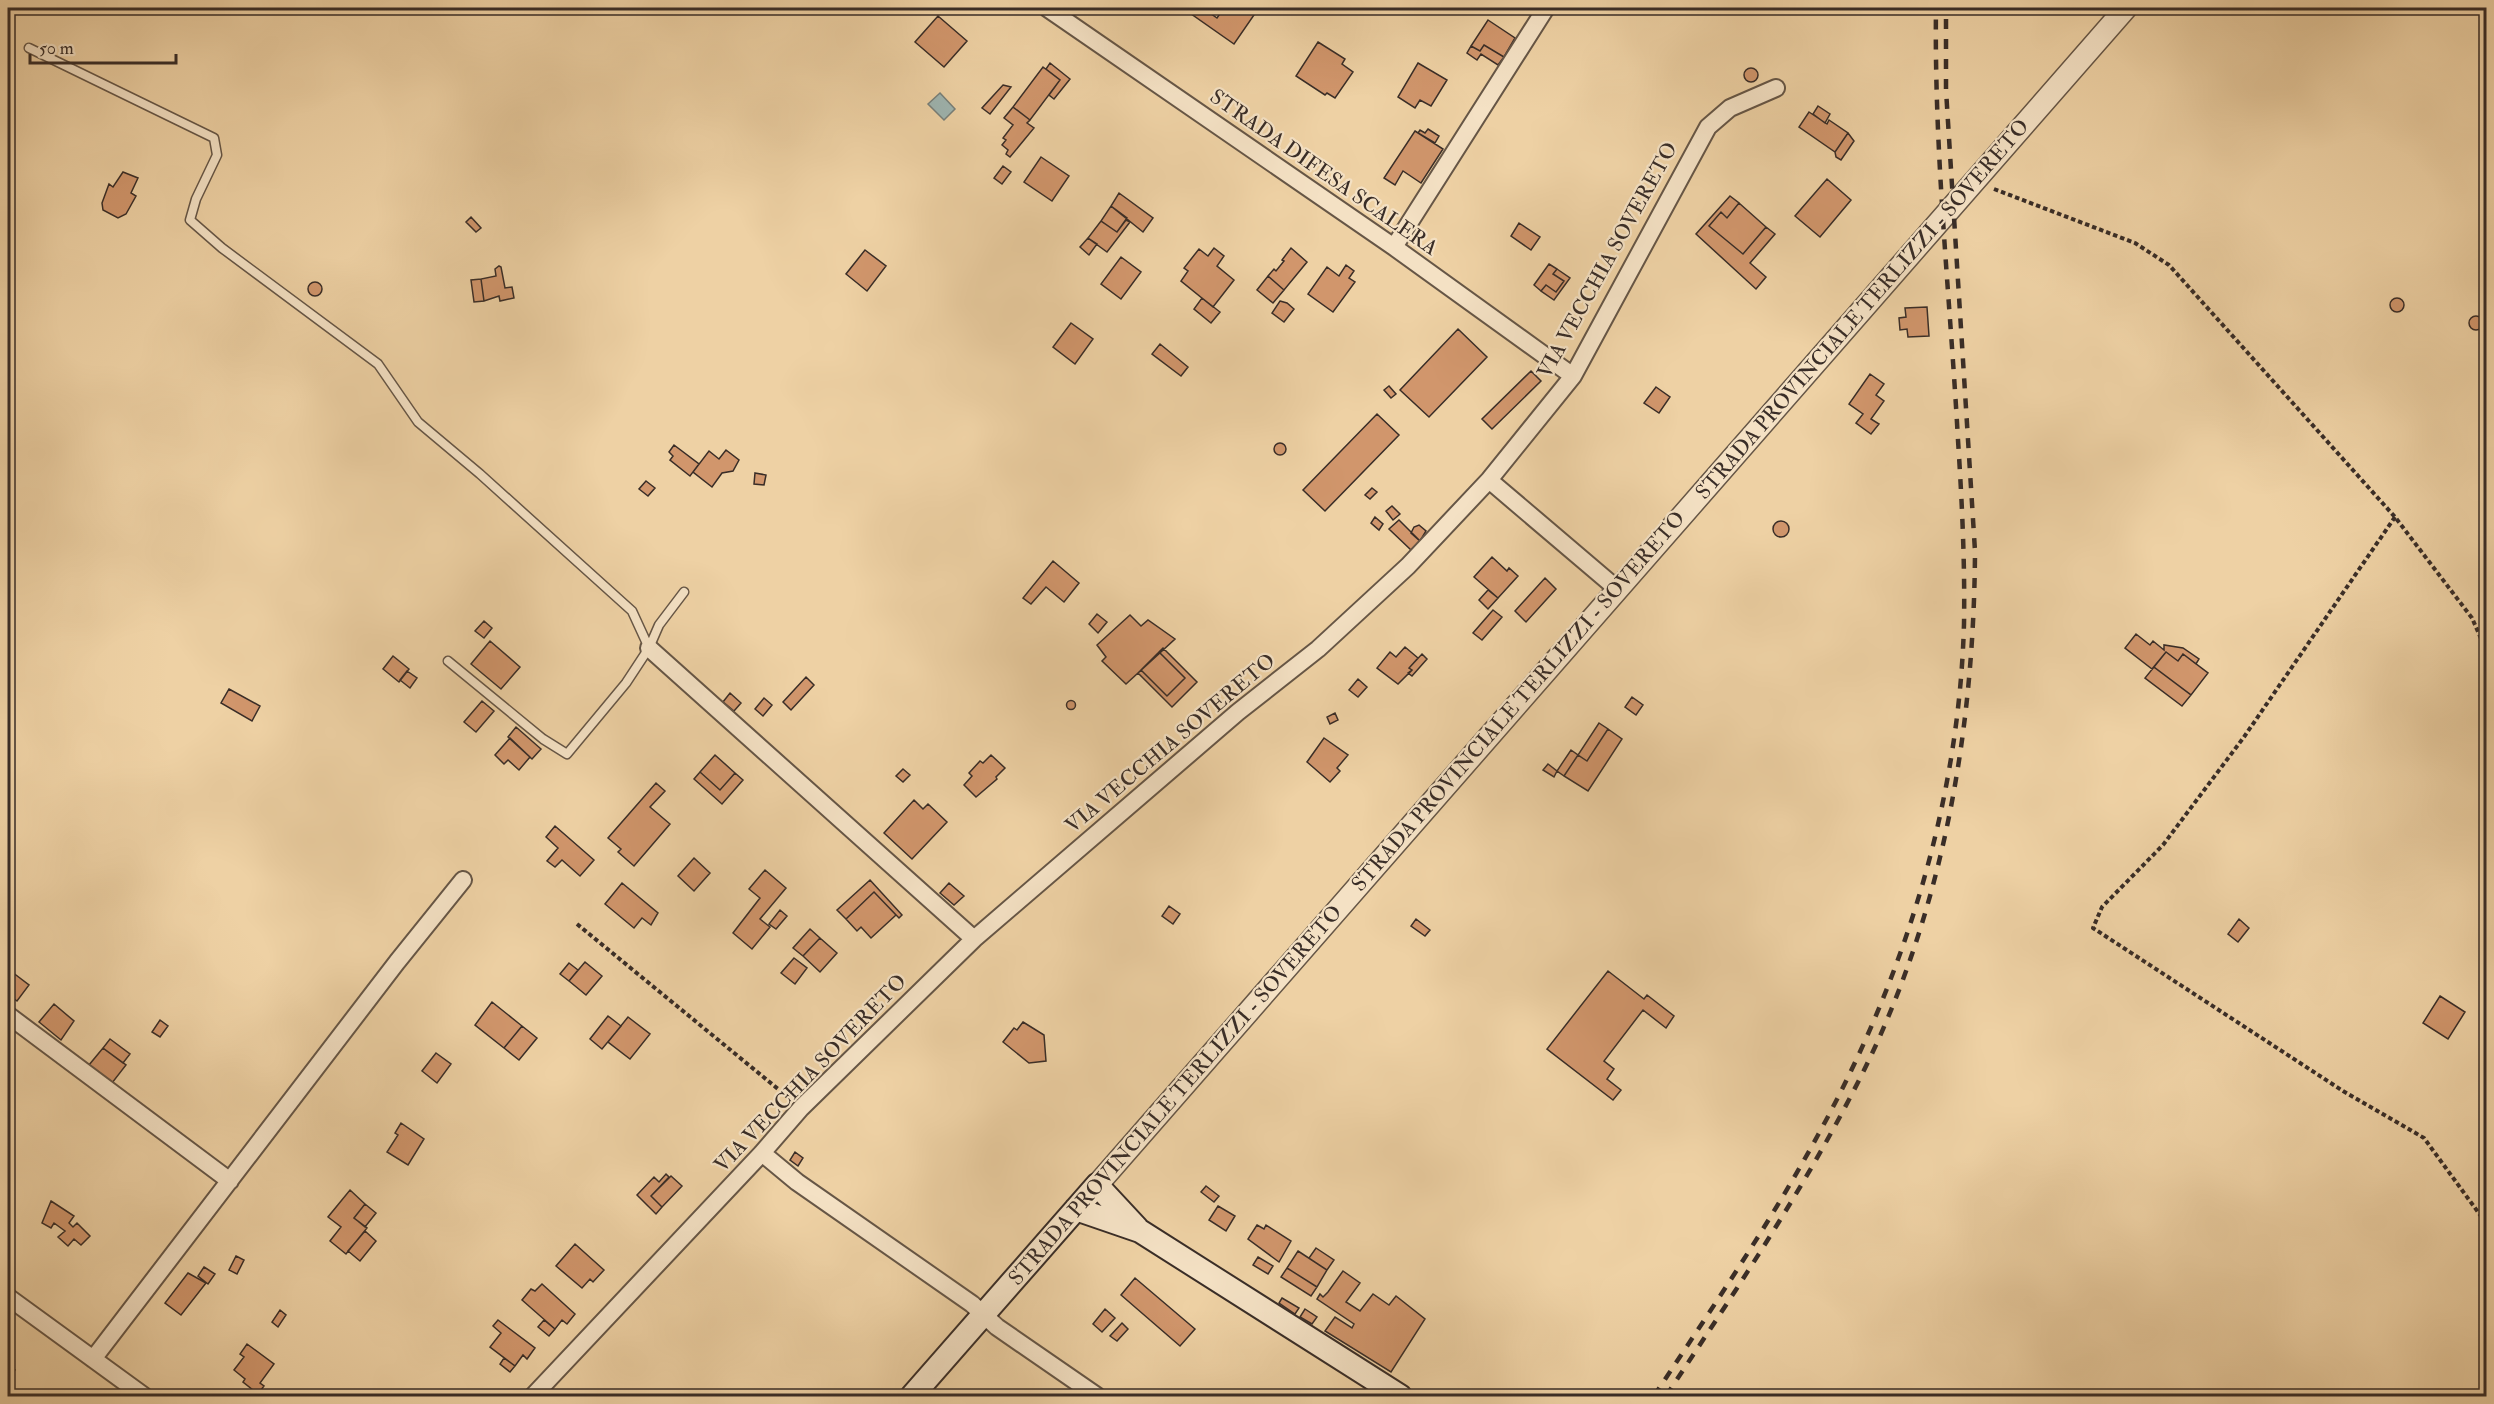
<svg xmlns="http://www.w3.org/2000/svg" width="2494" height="1404" font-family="'IM FELL Double Pica',serif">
  <rect width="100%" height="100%" fill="#eed1a4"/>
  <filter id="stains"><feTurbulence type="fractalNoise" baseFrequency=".00333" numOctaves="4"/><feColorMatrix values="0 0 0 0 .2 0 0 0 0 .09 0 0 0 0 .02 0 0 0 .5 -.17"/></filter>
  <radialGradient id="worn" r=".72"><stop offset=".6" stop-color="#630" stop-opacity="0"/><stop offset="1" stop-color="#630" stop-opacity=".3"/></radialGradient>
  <path fill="#9eb5b1" stroke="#767f7a" stroke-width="1.5" d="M940,93L955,109L944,120L928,104Z"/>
  <path fill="#d1966c" stroke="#392d27" stroke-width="1.5" d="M1189,8H1210L1213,9L1210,13L1217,18L1224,8H1244L1254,15L1234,44L1187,11Z
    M938,16L967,41L944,67L915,42Z
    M1488,20L1515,38L1504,57L1484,45L1480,51L1471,46Z
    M1318,42L1345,59L1342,64L1353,72L1335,98L1327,93L1325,95L1296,76Z
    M1484,45L1504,57L1498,65L1481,54L1477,60L1467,53L1471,46L1480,51Z
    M1050,63L1070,79L1054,99L1049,95L1060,80L1046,69Z
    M1418,63L1447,80L1431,106L1420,100L1415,108L1398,97Z
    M1043,67L1060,80L1030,120L1013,107Z
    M1744 75a7 7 0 1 1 14 0a7 7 0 1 1-14 0Z
    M1003,85L1011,87L990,114L982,108Z
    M1818,106L1830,114L1825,123L1813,114Z
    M1013,107L1030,120L1027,123L1034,128L1010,157L1006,154L1008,150L1002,145L1006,140L1003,138L1013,125L1004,118Z
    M1809,112L1827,124L1829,120L1848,133L1835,152L1799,127Z
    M1428,129L1439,136L1435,143L1418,133L1420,130L1425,133Z
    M1415,131L1443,149L1421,183L1403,171L1395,185L1384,178Z
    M1848,133L1854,141L1841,160L1836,157L1835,152Z
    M1041,157L1069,176L1052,201L1024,182Z
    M1003,166L1011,172L1002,184L994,178Z
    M123,172L138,178L131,193L136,196L126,214L118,218L103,210L102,203L109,184L113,187Z
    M1827,179L1851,200L1820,237L1795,216Z
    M1119,193L1153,218L1143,232L1111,206Z
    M1730,196L1739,203L1727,218L1721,212L1709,226L1743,254L1766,227L1775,234L1750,263L1766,277L1756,289L1696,234Z
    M1739,203L1766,227L1743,254L1709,226L1721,212L1727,218Z
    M1111,206L1127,218L1117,232L1101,221Z
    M471,217L481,228L476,232L466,222Z
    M1126,220L1130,222L1107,252L1088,238L1101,221L1117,232Z
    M1519,223L1540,237L1531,250L1511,236Z
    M1088,238L1097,244L1089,255L1080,247Z
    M1214,248L1224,256L1217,266L1234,280L1213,307L1181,281L1188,271L1184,268L1199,249L1208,256Z
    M1291,248L1307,262L1284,290L1268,276L1274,269L1276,271L1284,261L1282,260Z
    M865,250L886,266L867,291L846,274Z
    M1121,257L1141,272L1121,299L1101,284Z
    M1549,264L1557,269L1553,274L1564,281L1556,292L1546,285L1541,291L1534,285Z
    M1346,265L1354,271L1349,278L1355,282L1333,312L1308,294L1327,267L1339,276Z
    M499,266L501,267L505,288L512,287L514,298L500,301L499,296L484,301L481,279L496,276L495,269Z
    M1557,269L1570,278L1554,300L1541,291L1546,285L1556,292L1564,281L1553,274Z
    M1268,276L1284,290L1273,303L1257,290Z
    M481,279L484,301L474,302L471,280Z
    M308 289a7 7 0 1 1 14 0a7 7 0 1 1-14 0Z
    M2390 305a7 7 0 1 1 14 0a7 7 0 1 1-14 0Z
    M1202,298L1220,312L1211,323L1194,309Z
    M1280,301L1287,303L1294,309L1284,322L1272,313Z
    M1927,307L1929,336L1908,337L1907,329L1900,330L1899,318L1906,317L1905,308Z
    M2469 323a7 7 0 1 1 14 0a7 7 0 1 1-14 0Z
    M1071,323L1093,339L1075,364L1053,347Z
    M1458,329L1487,357L1429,417L1400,390Z
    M1160,344L1188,367L1181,376L1152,354Z
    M1531,371L1541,381L1492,429L1482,419Z
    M1870,374L1884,384L1876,395L1884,401L1871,419L1879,424L1871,434L1856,423L1863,414L1849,404Z
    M1389,386L1396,394L1391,398L1384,390Z
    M1656,387L1670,397L1659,413L1644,403Z
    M1377,414L1399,435L1325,511L1303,490Z
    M1274 449a6 6 0 1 1 12 0a6 6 0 1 1-12 0Z
    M674,445L699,464L690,476L670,460L673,456L669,452Z
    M726,450L739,460L733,471L722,473L712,487L693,472L709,451L719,459Z
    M755,473L766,475L764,485L754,484Z
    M646,481L655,488L648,496L639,489Z
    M1372,488L1377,492L1370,499L1365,495Z
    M1392,506L1400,514L1393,520L1386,511Z
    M1375,517L1383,524L1379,530L1371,523Z
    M1399,520L1420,541L1411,550L1389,529Z
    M1773 529a8 8 0 1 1 16 0a8 8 0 1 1-16 0Z
    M1419,525L1426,531L1420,541L1411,533L1414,527Z
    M1492,557L1507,571L1509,568L1518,576L1498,598L1474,577Z
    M1053,561L1079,583L1064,602L1046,587L1031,604L1023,598Z
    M1545,578L1556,589L1526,622L1515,611Z
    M1488,590L1498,598L1488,609L1479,600Z
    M1493,610L1502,617L1482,640L1473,633Z
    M1097,614L1107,622L1098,633L1089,624Z
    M1130,615L1141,626L1148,620L1175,639L1126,684L1102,661L1106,657L1097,645Z
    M484,621L492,628L484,638L475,631Z
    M2136,634L2150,645L2153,641L2164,650V645L2183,648L2199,659L2196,664L2183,654L2178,661L2166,652L2152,669L2125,648Z
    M490,641L520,667L501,689L471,664Z
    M1405,647L1418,658L1409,668L1412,670L1398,684L1377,668L1390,652L1396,657Z
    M1163,648L1197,682L1172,707L1138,673L1141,670L1167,696L1185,678L1159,652Z
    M1159,652L1185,678L1167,696L1141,670Z
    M2166,652L2178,661L2183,654L2208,673L2191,695L2154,667Z
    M1422,654L1427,659L1412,676L1408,673L1412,670L1409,668Z
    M393,656L409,669L399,682L383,669Z
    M2154,667L2191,695L2182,706L2145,678Z
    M407,671L417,678L410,688L400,680Z
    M806,677L814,685L791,710L783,702Z
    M1358,679L1367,687L1358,697L1349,690Z
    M229,689L260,706L252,721L221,703Z
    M730,693L741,703L734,711L723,702Z
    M1632,697L1643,705L1636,715L1625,707Z
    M764,698L772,705L763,716L755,709Z
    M1066.5 705a4.5 4.5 0 1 1 9 0a4.5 4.5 0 1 1-9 0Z
    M482,701L494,711L476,732L464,722Z
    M1335,713L1338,720L1330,724L1327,717Z
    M1599,723L1608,729L1587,761L1578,755Z
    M516,727L541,749L532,759L508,737Z
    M1608,729L1622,739L1588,791L1564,776L1578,755L1587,761Z
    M510,738L530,757L519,770L508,760L504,764L495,755Z
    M1324,738L1348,755L1337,768L1340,771L1330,782L1307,762Z
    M1571,750L1578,755L1564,776L1557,771Z
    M715,755L735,773L720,790L700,772Z
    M991,755L1005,768L996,777L997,779L976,797L964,785L972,776L969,773L980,761L983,763Z
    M1548,764L1557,771L1554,777L1543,770Z
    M903,769L910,775L903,782L896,776Z
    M700,772L720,790L735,773L743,780L722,804L694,779Z
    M656,783L665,791L650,807L670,824L634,866L618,852L621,849L608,838Z
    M914,800L923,809L928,804L947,822L912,859L884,833Z
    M555,826L594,860L580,876L562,860L555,867L547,861L558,848L546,837Z
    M694,858L710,873L694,891L678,876Z
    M765,870L786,888L760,919L770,927L752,949L733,933L760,898L749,889Z
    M870,880L902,915L899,918L874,892L846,919L837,910Z
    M622,883L658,913L651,925L642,918L634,928L605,904Z
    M949,883L964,896L954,905L940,893Z
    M874,892L896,915L871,938L861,927L857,931L846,919Z
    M1169,906L1180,914L1173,924L1162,916Z
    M780,910L787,916L776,929L769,924Z
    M1416,919L1430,930L1425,936L1411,926Z
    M2239,919L2249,928L2238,942L2228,934Z
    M810,929L820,938L803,956L793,948Z
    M820,938L837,953L820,972L803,956Z
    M794,958L807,968L795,984L781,973Z
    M585,962L602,976L586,995L569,981Z
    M569,963L578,970L569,981L560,974Z
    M1608,971L1644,999L1647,995L1674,1016L1666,1028L1643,1010L1604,1061L1614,1069L1607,1079L1621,1090L1613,1100L1547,1049Z
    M12,972L29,985L17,1001L8,994V978Z
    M2440,996L2465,1012L2448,1039L2423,1023Z
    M492,1002L522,1026L504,1048L475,1025Z
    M54,1004L74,1021L61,1040L39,1022Z
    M608,1016L621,1026L602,1049L590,1039Z
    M628,1017L650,1034L630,1059L608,1042Z
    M160,1020L168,1026L160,1037L152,1032Z
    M1023,1022L1044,1035L1046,1061L1029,1063L1003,1042L1014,1028L1017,1030Z
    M522,1026L537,1038L519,1060L504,1048Z
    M110,1039L130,1054L123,1063L103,1048Z
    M103,1048L126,1065L112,1083L89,1065Z
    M436,1053L451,1064L437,1083L422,1071Z
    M401,1123L424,1139L408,1165L387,1152L398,1135L395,1133Z
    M795,1152L803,1158L798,1166L790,1160Z
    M666,1174L669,1177L651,1196L662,1207L656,1214L637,1195L654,1177L659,1182Z
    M671,1176L682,1186L662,1207L651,1196Z
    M1206,1186L1219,1196L1214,1202L1201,1192Z
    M350,1190L365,1204L354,1218L367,1228L346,1254L330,1241L341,1227L328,1217Z
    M51,1201L74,1216L69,1223L73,1227L77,1223L90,1236L81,1245L74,1239L68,1246L58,1237L65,1231L54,1223L51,1228L42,1223Z
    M365,1204L376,1213L365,1227L354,1218Z
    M1218,1206L1235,1216L1226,1231L1209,1220Z
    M1257,1225L1264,1229L1266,1225L1291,1241L1279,1262L1248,1239Z
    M365,1231L376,1241L360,1261L348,1251Z
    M575,1244L604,1270L593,1282L590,1279L582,1288L556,1266Z
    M1316,1248L1334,1260L1327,1270L1309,1258Z
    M1298,1251L1327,1270L1317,1287L1287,1268Z
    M236,1256L244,1260L237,1274L229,1270Z
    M1258,1257L1273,1266L1268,1274L1253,1265Z
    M204,1267L215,1274L208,1284L198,1276Z
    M1287,1268L1317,1287L1311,1296L1281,1277Z
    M1343,1271L1360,1283L1346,1302L1360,1311L1373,1294L1389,1305L1396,1296L1425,1319L1391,1372L1325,1331L1335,1317L1352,1328L1354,1324L1317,1299L1320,1294L1323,1297L1328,1292Z
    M188,1273L206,1283L181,1315L165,1303Z
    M1135,1278L1195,1329L1180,1346L1121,1295Z
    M542,1284L575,1314L567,1324L562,1320L555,1329L522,1300L531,1289L535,1291Z
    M1282,1298L1299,1308L1295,1314L1279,1303Z
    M1105,1309L1115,1318L1102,1332L1093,1324Z
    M1305,1309L1317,1317L1312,1324L1300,1317Z
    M280,1310L286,1315L278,1327L272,1322Z
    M498,1320L535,1348L527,1359L523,1355L515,1366L490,1347L501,1333L493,1326Z
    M544,1320L555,1329L549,1336L538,1327Z
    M1122,1323L1128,1329L1117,1341L1110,1336Z
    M247,1344L274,1364L260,1383L264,1386L258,1394L243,1382L245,1379L234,1370L244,1357L240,1354Z
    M504,1358L515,1366L510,1372L500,1364Z
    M8,1364L15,1370L8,1380Z"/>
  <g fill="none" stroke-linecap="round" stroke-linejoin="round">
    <defs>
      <path id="service" d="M29,48L214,138L217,155L196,199L190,220L222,248L378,364L418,422L480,474L632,611L649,648
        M448,661L543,739L567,754L626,683L649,648L659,625L684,592"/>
      <path id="minor" d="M1047,8L1394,247L1573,376
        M1394,247L1546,8
        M1489,480L1616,588
        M649,648L974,939
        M8,1015L230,1181
        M762,1153L797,1182L972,1304L997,1327L1097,1396
        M8,1297L144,1396
        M93,1359L397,962L463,880
        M533,1396L762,1153L801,1108L974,939L1238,712L1318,649L1408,566L1489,480L1573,376L1708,127L1730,108L1776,88"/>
      <path id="tertiary" d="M1097,1185L2126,8"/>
      <path id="secondary" d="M1076,1209L1140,1231L1400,1396
        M912,1396L1097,1185L1137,1228"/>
    </defs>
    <use href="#service" stroke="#665646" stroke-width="11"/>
    <use href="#minor" stroke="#665646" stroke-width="20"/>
    <use href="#tertiary" stroke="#665646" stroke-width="24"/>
    <use href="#secondary" stroke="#392d27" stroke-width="26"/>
    <path stroke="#392d27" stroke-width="4" stroke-dasharray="4.5 3" stroke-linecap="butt" d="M1994,189L2135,243L2169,265L2395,517L2472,618L2486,650
      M2395,517L2244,737L2163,845L2102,907L2093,928L2343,1091L2424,1138L2486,1223
      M577,924L789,1098"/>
    <use href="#service" stroke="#f4e1c4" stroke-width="8"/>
    <use href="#minor" stroke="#f4e1c4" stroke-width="16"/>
    <use href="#tertiary" stroke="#f4e1c4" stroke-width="21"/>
    <use href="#secondary" stroke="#f4e1c4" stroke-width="22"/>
    <path stroke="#392d27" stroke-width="4.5" stroke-dasharray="10 10" stroke-linecap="butt" d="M1654,1396C1710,1311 1769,1225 1818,1135C1904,979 1959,803 1964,624C1965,563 1962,502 1958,440C1950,296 1934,152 1936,8
      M1666,1396C1732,1296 1799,1197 1854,1090C1941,923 1974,737 1975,551L1946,90V8"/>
  </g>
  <g text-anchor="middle" stroke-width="4.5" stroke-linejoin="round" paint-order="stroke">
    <g font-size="21" fill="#392d27" stroke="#f4e1c4">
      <text transform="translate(1324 172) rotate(35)" y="7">STRADA DIFESA SCALERA</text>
      <text transform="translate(1607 260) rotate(-61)" y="7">VIA VECCHIA SOVERETO</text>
      <text transform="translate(1862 309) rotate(-49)" y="7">STRADA PROVINCIALE TERLIZZI - SOVERETO</text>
      <text transform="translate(1518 701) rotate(-49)" y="7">STRADA PROVINCIALE TERLIZZI - SOVERETO</text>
      <text transform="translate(1170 743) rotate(-40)" y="7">VIA VECCHIA SOVERETO</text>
      <text transform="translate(810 1073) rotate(-46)" y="7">VIA VECCHIA SOVERETO</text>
      <text transform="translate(1175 1095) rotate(-49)" y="7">STRADA PROVINCIALE TERLIZZI - SOVERETO</text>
    </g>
  </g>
  <rect width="2494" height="1404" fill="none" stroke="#eed1a4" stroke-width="30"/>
  <rect x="9" y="9" width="2476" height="1386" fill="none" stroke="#392d27" stroke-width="3"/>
  <rect x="15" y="15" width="2464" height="1374" fill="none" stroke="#392d27" stroke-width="1.5"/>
  <path d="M30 54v9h146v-9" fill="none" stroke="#392d27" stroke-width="3"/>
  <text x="39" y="54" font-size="18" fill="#392d27" stroke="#f4e1c4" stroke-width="4.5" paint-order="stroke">50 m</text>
  <rect width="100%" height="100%" filter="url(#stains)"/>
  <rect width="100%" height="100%" fill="url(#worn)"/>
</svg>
